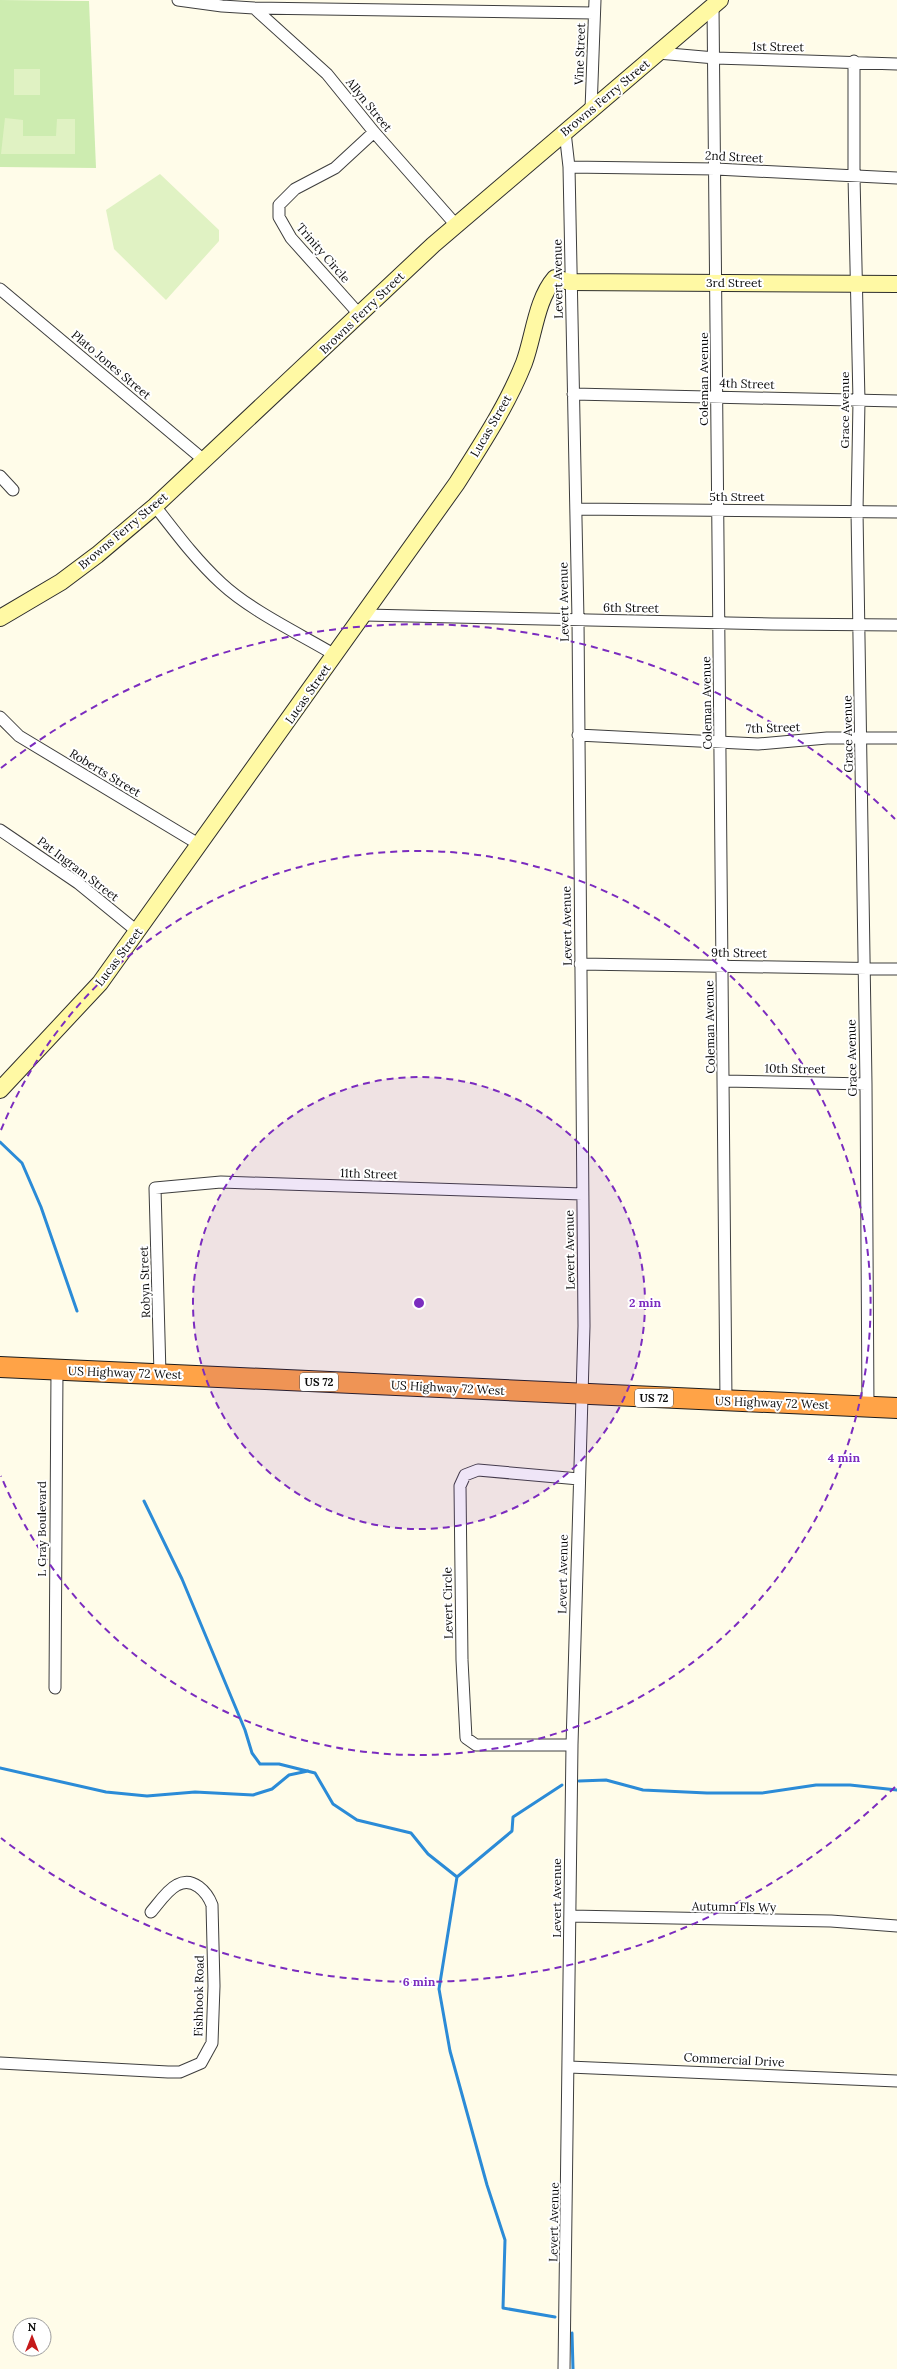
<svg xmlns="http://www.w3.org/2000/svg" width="897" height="2369" font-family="Lora,serif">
  <rect width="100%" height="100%" fill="#fffce9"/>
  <path fill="#cdecb0" d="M0,0L89,1L96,168L0,167Z"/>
  <path fill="#e0f2c3" d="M14,69H40V95H14Z
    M5,118L23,120V136H56L57,119H75V154H1Z
    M160,174L219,230V241L166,300L114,249L106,210Z"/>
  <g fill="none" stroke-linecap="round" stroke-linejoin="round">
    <path stroke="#2b8bd7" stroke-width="3" d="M0,1142L22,1163L41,1207L77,1311
      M144,1501L182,1579L245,1730L252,1753L260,1764H279L315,1773L333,1804L357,1820L411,1833L428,1854L457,1877
      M0,1768L106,1792L147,1796L195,1792L253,1795L272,1789L289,1775L308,1771
      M579,1781L606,1780L643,1790L707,1793H762L816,1785H850L897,1790
      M555,2317L503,2308L505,2240L487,2185L450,2051L439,1989L457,1877L512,1831L513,1817L562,1785
      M572,2333L573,2369"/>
    <defs>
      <path id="street" d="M178,0L222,6L254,8L594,13
        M713,5L726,1401
        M254,8L327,74L374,132L456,225
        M658,53L715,58L897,64
        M854,61V176L859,401L857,511L866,1084L868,1407
        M591,110L595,0
        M569,167L716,169L897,178
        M0,289L205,461
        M359,314L291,238L279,217V205L295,189L335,168L374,132
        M573,394L897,401
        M0,476L13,490
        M155,506C176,533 196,560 221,583C251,611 300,634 335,655
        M576,509L897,512
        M365,615L772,624L897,625
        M0,717L19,736L200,845
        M578,735L758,744L827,738H897
        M0,830L78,883L138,932
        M580,964L897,969
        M723,1081L866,1084
        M160,1374L155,1188L221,1182L582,1194
        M55,1688L57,1370
        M572,1745H476L466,1738L462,1660L460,1486L465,1475L478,1470L579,1479
        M570,1916L831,1921L897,1926
        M0,2063L168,2072H180L201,2063L212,2043L214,1986L212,1905C207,1892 193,1876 177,1885C167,1890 158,1904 151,1912
        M569,2067L897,2081
        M564,2369L572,1745L584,1326L578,620L569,167L565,132"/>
      <path id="secondary" d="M0,618L61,582L97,555L155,506L433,245L720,0
        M0,1090L100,983L457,483C481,445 507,406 524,363C534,336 536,300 555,278L570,282L897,284"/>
      <path id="highway" d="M0,1367L897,1408"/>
    </defs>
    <use href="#street" stroke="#3e3e3e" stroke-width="13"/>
    <use href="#secondary" stroke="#2d2d2d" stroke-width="18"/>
    <use href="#highway" stroke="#1c1c1c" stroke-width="22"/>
    <use href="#street" stroke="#fff" stroke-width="11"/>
    <use href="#secondary" stroke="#fff9a4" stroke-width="16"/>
    <use href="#highway" stroke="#ffa347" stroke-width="20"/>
  </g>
  <circle cx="419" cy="1303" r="226" fill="#7b2cbf" fill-opacity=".12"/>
  <g fill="none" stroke="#7b2cbf" stroke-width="2" stroke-dasharray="7 5">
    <circle cx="419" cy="1303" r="226"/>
    <path d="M1 1130A452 452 0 1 1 1 1476"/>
    <path d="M895 1787A679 679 0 0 1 1 1838M1 768A679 679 0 0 1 895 819"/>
  </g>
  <g text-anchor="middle" stroke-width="4" stroke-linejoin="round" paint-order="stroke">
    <g fill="#fff" stroke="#545454" stroke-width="1">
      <rect x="300" y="1373" width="38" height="18" rx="3"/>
      <rect x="635" y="1389" width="38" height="18" rx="3"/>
    </g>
    <g font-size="11" font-weight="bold" fill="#0b0b0b">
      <text x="319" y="1386">US 72</text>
      <text x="654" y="1402">US 72</text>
    </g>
    <g font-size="12" fill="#0b0b0b" stroke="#fff">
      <text transform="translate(778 47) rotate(1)" y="4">1st Street</text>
      <text transform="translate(580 54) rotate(-88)" y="4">Vine Street</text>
      <text transform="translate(605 98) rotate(-40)" y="4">Browns Ferry Street</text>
      <text transform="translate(369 105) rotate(51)" y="4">Allyn Street</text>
      <text transform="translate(734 157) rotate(3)" y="4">2nd Street</text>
      <text transform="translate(323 253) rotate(49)" y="4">Trinity Circle</text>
      <text transform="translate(558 279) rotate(-91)" y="4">Levert Avenue</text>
      <text x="734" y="287">3rd Street</text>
      <text transform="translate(362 313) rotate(-44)" y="4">Browns Ferry Street</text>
      <text transform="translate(111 365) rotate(40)" y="4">Plato Jones Street</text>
      <text transform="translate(704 379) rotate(-90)" y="4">Coleman Avenue</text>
      <text transform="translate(747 384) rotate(2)" y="4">4th Street</text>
      <text transform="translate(845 410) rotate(-90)" y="4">Grace Avenue</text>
      <text transform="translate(491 426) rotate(-60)" y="4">Lucas Street</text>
      <text x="737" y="501">5th Street</text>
      <text transform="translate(123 531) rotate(-40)" y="4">Browns Ferry Street</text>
      <text transform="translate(564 602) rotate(-91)" y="4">Levert Avenue</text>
      <text transform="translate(631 608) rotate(1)" y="4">6th Street</text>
      <text transform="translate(308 694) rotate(-55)" y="4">Lucas Street</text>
      <text transform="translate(707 703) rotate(-91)" y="4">Coleman Avenue</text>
      <text transform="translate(773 728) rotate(-2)" y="4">7th Street</text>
      <text transform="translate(848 734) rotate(-91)" y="4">Grace Avenue</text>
      <text transform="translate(105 773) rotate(31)" y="4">Roberts Street</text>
      <text transform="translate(78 869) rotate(37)" y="4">Pat Ingram Street</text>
      <text transform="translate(567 926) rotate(-91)" y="4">Levert Avenue</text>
      <text transform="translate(739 953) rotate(1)" y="4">9th Street</text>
      <text transform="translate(119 957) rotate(-53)" y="4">Lucas Street</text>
      <text transform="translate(710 1027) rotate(-91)" y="4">Coleman Avenue</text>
      <text transform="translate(852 1058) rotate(-91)" y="4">Grace Avenue</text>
      <text transform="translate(795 1069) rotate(1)" y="4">10th Street</text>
      <text transform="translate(369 1174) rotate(2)" y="4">11th Street</text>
      <text transform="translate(570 1250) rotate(-91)" y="4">Levert Avenue</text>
      <text transform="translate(145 1282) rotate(-92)" y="4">Robyn Street</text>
      <text transform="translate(125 1373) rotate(2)" y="4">US Highway 72 West</text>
      <text transform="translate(448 1388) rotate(3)" y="4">US Highway 72 West</text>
      <text transform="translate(772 1403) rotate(2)" y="4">US Highway 72 West</text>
      <text transform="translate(42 1529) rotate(-90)" y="4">L Gray Boulevard</text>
      <text transform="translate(563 1574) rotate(-89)" y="4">Levert Avenue</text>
      <text transform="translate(448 1603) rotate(-91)" y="4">Levert Circle</text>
      <text transform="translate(557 1898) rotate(-90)" y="4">Levert Avenue</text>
      <text transform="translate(734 1907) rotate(1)" y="4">Autumn Fls Wy</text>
      <text transform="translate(199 1996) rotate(-89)" y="4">Fishhook Road</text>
      <text transform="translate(734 2060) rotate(3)" y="4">Commercial Drive</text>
      <text transform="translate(554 2222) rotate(-89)" y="4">Levert Avenue</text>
    </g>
  </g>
  <circle cx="419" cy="1303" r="6" fill="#7b2cbf" stroke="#fff" stroke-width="2"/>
  <g font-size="12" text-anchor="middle" font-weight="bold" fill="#7b2cbf" stroke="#fff" stroke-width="4" stroke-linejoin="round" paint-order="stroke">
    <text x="645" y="1307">2 min</text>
    <text x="844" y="1462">4 min</text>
    <text x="419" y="1986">6 min</text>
  </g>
  <g transform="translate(32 2337)"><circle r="19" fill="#ffffff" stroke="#9d9d9d"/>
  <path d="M0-3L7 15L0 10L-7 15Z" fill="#c51a1a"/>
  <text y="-6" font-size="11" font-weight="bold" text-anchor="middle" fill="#0b0b0b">N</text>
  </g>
</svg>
